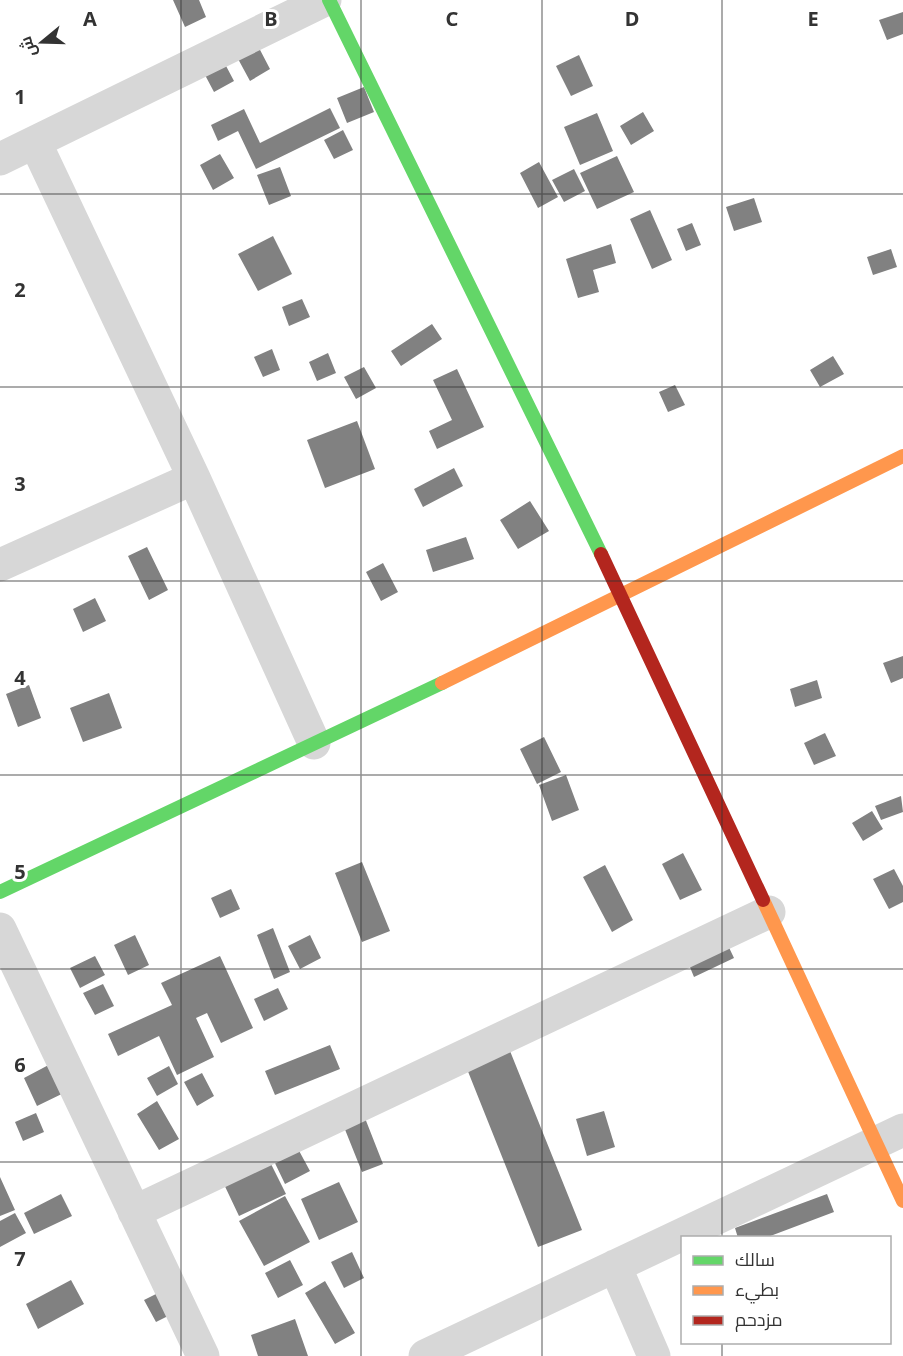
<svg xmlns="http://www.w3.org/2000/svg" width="903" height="1356" font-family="'Noto Sans',Cairo,sans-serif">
  <rect width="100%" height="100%" fill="#fff"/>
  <path fill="#818181" d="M173,0H199L206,17L185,27Z
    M903,12V34L887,40L879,20Z
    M258,46L270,69L250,81L237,57Z
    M579,55L593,86L571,96L556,66Z
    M225,64L234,81L214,92L205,75Z
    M364,87L374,112L347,123L337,98Z
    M330,108L340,128L256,169L238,131L218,141L211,125L244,109L260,143Z
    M643,112L654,131L631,145L620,126Z
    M597,113L613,151L580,165L564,127Z
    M343,130L353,150L334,159L324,140Z
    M220,154L234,178L213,190L200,165Z
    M617,156L634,192L597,209L580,173Z
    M539,162L558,197L538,208L520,173Z
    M280,167L291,196L269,205L257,175Z
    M574,169L585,191L564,202L552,180Z
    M754,198L762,222L734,231L726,207Z
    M650,210L672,260L652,269L630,219Z
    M692,223L701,245L686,251L677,229Z
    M273,236L292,274L258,291L238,254Z
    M611,244L616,263L593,270L599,292L578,298L566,259Z
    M891,249L897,267L873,275L867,257Z
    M302,299L310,317L289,326L282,307Z
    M432,324L442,339L401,366L391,351Z
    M272,349L280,370L263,377L254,357Z
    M328,353L336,373L317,381L309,362Z
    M833,356L844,374L820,387L810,370Z
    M364,367L376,388L356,399L344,377Z
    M457,369L484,427L437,449L429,431L452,420L433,380Z
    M675,385L685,405L668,412L659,392Z
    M357,421L375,469L325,488L307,440Z
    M454,468L463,486L423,507L414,489Z
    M530,501L549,531L518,549L500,520Z
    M466,537L474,559L433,572L426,550Z
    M147,547L168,590L149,600L128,556Z
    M383,563L398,592L381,601L366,572Z
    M95,598L106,621L83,632L73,609Z
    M903,656V678L891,683L883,663Z
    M817,680L822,698L795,707L790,689Z
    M29,685L41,718L18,727L6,694Z
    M109,693L122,728L83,742L70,708Z
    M825,733L836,756L814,765L804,743Z
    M544,737L561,772L537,784L520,749Z
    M566,775L579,810L552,821L539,785Z
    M901,796L903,812L881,820L875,806Z
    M872,811L883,829L863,841L852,823Z
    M683,853L702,890L680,900L662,864Z
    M362,862L390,931L362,942L335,873Z
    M605,865L633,920L612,932L583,877Z
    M894,869L903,886V902L889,909L873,879Z
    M231,889L240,909L220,918L211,898Z
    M273,928L290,972L274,979L257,935Z
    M135,935L149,965L128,975L114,945Z
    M310,935L321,958L300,969L288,946Z
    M724,937L734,958L694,977L685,955Z
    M95,956L105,975L80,988L70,968Z
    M220,956L253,1028L221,1043L207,1013L196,1018L214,1057L177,1075L159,1036L118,1056L108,1034L172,1005L161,983Z
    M103,984L114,1006L95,1015L83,993Z
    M278,988L288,1009L264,1021L254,999Z
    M330,1045L340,1069L275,1095L265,1071Z
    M508,1046L582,1230L538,1247L465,1064Z
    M58,1060L72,1089L37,1106L24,1078Z
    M169,1066L178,1084L157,1096L147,1078Z
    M202,1073L214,1096L197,1106L184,1082Z
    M157,1101L179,1139L159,1150L137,1114Z
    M604,1111L615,1147L587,1156L576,1119Z
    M36,1113L44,1132L23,1141L15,1122Z
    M363,1113L383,1164L362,1172L342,1122Z
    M297,1147L310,1171L285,1184L273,1159Z
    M267,1156L286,1194L239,1216L221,1178Z
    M0,1177L15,1210L0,1216Z
    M339,1182L358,1222L319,1240L301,1199Z
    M61,1194L72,1216L34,1234L24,1213Z
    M827,1194L834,1212L765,1238H738L735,1228Z
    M285,1196L310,1242L264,1266L239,1221Z
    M15,1213L26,1233L0,1247V1221Z
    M352,1252L364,1278L344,1288L331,1262Z
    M290,1260L303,1285L278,1298L265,1273Z
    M71,1280L84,1304L38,1329L26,1304Z
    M325,1281L355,1333L335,1344L305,1293Z
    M164,1290L176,1312L156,1322L144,1300Z
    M295,1319L308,1356H258L251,1335Z"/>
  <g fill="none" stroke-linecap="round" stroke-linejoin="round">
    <path stroke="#d7d7d7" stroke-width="33" d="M35,142L194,478L314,743
      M0,159L325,0
      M0,565L194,478
      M0,929L203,1356
      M134,1212L769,912
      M615,1266L654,1356
      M425,1356L903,1130"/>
    <path stroke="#63d668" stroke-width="14" d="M329,0L601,554
      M0,892L442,683"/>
    <path stroke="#ff974d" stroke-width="14" d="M442,683L903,456
      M763,900L903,1201"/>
    <path stroke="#b3261e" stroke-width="14" d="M601,554L763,900"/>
  </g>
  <path fill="none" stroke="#333" stroke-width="1.5" stroke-opacity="0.55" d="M181,0V1356M361,0V1356M542,0V1356M722,0V1238M0,194H903M0,387H903M0,581H903M0,775H903M0,969H903M0,1162H903M722,1342V1356"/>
  <g font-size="20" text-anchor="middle" font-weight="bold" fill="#333" stroke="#fff" stroke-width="6" stroke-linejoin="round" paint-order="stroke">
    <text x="90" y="26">A</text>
    <text x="271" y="26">B</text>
    <text x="452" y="26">C</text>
    <text x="632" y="26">D</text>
    <text x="813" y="26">E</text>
    <text x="20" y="104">1</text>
    <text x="20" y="297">2</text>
    <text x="20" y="491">3</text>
    <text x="20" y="685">4</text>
    <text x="20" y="879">5</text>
    <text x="20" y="1072">6</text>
    <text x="20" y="1266">7</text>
  </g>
  <rect x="681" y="1236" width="210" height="108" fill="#ffffff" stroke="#adadad" stroke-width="1.5"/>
  <rect x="693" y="1256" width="30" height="9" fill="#63d668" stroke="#adadad" stroke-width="1.5"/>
  <text x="735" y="1266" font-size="18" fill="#333333">سالك</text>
  <rect x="693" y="1286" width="30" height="9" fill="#ff974d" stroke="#adadad" stroke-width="1.5"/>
  <text x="735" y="1296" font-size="18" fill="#333333">بطيء</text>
  <rect x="693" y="1316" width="30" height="9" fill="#b3261e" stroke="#adadad" stroke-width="1.5"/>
  <text x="735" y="1326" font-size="18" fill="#333333">مزدحم</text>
  <g transform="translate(42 42) rotate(251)" stroke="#ffffff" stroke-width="4.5" paint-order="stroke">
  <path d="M0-4.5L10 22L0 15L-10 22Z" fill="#333333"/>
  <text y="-9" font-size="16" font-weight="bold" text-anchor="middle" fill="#333333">ش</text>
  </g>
</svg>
